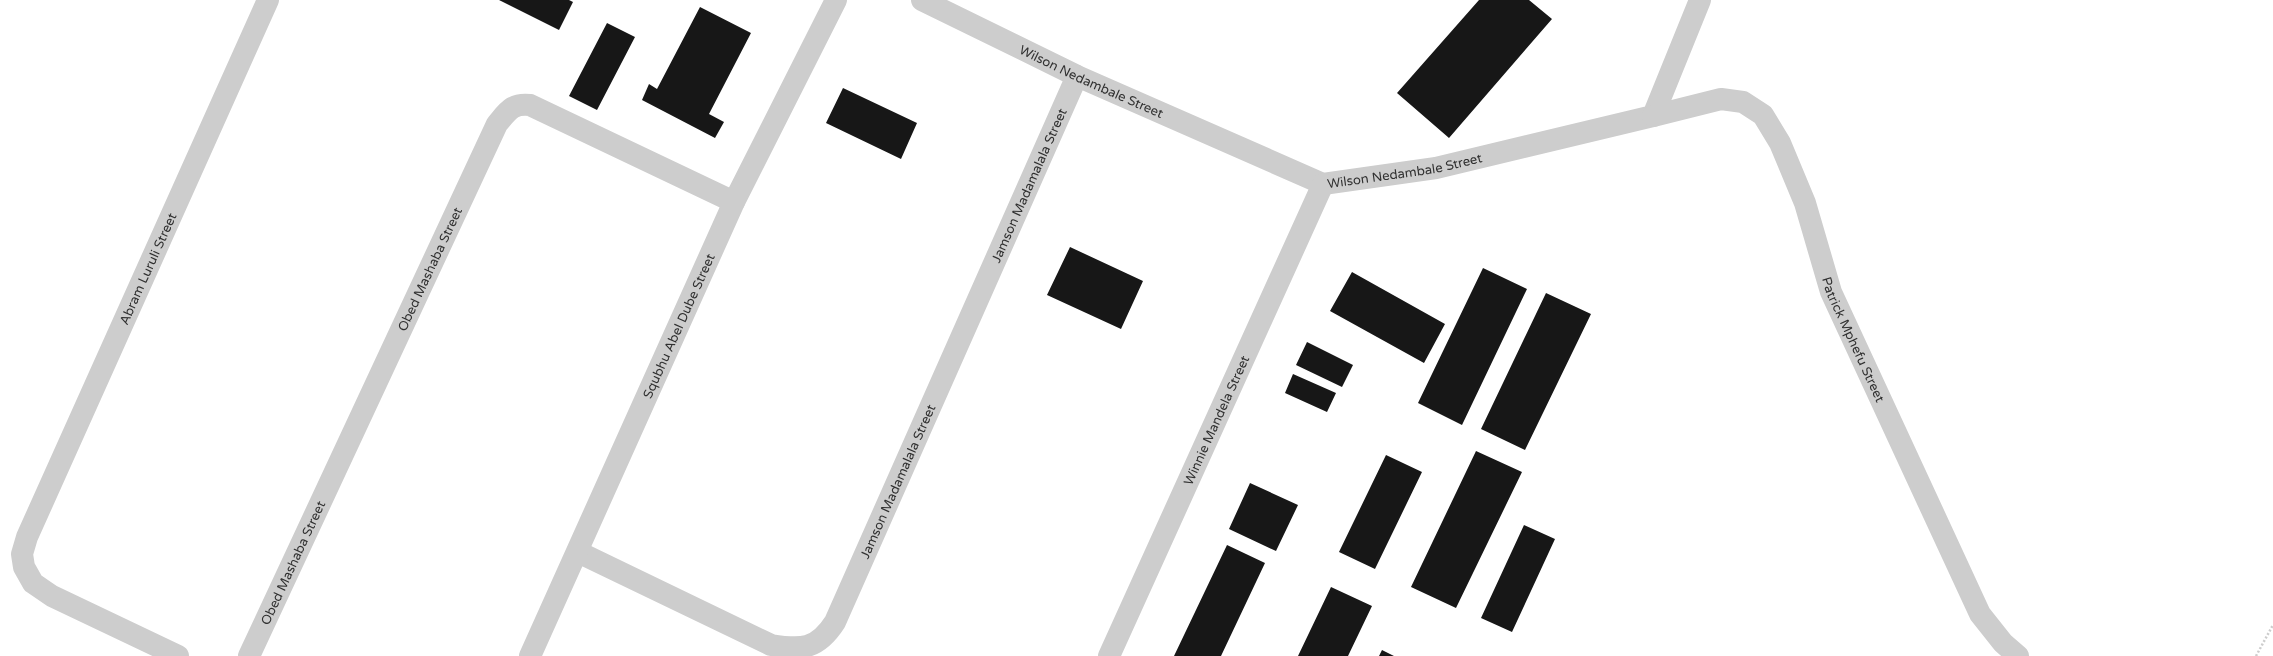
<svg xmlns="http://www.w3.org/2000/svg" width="2273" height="656" font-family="'Varela Round',sans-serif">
  <rect width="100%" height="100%" fill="#fff"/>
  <path fill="#171717" d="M499,0H569L573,2L559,30Z
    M1479,0H1529L1552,19L1449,138L1397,93Z
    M700,7L751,33L709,114L724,122L715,138L642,100L649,84L657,89Z
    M607,23L635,37L597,110L569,96Z
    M843,88L917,123L901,159L826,123Z
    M1070,247L1143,281L1121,329L1047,295Z
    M1483,268L1527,289L1462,425L1418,403Z
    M1352,272L1445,324L1424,363L1330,311Z
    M1546,293L1591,314L1525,450L1481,429Z
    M1307,342L1353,365L1342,387L1296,365Z
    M1293,374L1336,393L1327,412L1285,393Z
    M1476,451L1522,472L1456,608L1411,587Z
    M1386,455L1422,472L1375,569L1339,552Z
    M1250,483L1298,505L1276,551L1229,529Z
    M1524,525L1555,539L1512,632L1481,618Z
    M1227,545L1265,563L1221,656H1174Z
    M1331,587L1372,606L1348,656H1298Z
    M1382,650L1394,656H1379Z"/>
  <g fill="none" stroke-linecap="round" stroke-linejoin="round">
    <path stroke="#cdcdcd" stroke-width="2.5" stroke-dasharray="2 2" stroke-linecap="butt" d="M2256,656L2273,625"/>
    <g stroke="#cdcdcd" stroke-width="22">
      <path id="s1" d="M922,0L1077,76L1323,184L1436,168L1653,116L1700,0"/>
      <path id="s2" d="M1653,116L1721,99L1743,102L1763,115L1780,143L1805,203L1831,292L1980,614L2003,643L2018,656"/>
      <path id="s3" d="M578,552L771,645C801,650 817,650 835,622L1077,76"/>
      <path id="s4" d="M178,656L52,596L33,583L24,567L22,554L27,537L268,0"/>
      <path id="s5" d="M249,656L497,124C508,111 512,103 530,105L734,202"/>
      <path id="s6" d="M530,656L734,202L836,0"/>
      <path id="s7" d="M1109,656L1323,184"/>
    </g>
  </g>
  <g text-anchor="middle" stroke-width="4" stroke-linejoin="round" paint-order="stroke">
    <g font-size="13" fill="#303030" stroke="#fff">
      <text dy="5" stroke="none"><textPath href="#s1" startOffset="188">Wilson Nedambale Street</textPath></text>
      <text dy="5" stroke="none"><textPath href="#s1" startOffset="524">Wilson Nedambale Street</textPath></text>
      <text dy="5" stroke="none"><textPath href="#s3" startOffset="766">Jamson Madamalala Street</textPath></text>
      <text dy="5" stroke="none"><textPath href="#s4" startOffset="506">Abram Luruli Street</textPath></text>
      <text dy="5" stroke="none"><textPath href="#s5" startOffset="427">Obed Mashaba Street</textPath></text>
      <text dy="5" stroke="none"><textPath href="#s6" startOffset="362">Squbhu Abel Dube Street</textPath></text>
      <text dy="5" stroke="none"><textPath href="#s2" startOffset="359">Patrick Mphefu Street</textPath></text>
      <text dy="5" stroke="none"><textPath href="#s7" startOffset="259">Winnie Mandela Street</textPath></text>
      <text dy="5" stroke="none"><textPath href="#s3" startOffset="442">Jamson Madamalala Street</textPath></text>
      <text dy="5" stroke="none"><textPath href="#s5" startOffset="103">Obed Mashaba Street</textPath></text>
    </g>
  </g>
</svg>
